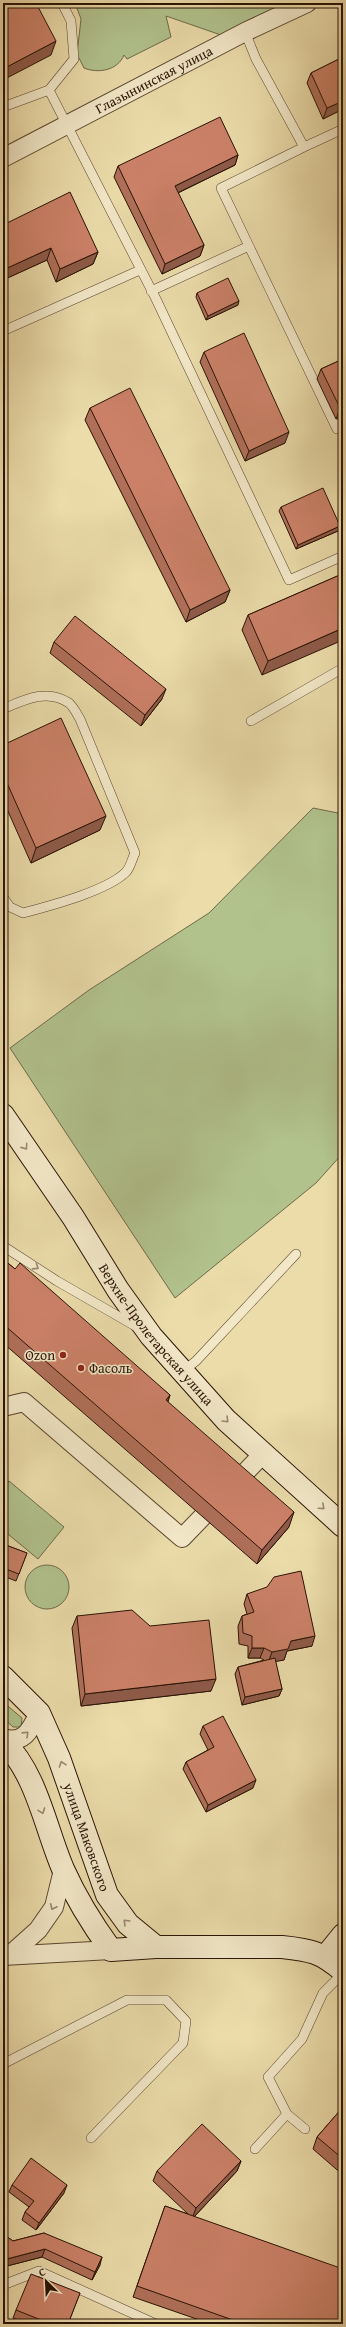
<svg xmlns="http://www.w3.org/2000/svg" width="346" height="2327" font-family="'Gentium Book Plus',serif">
  <rect width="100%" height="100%" fill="#ebdcaa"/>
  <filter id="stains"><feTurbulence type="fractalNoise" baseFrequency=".005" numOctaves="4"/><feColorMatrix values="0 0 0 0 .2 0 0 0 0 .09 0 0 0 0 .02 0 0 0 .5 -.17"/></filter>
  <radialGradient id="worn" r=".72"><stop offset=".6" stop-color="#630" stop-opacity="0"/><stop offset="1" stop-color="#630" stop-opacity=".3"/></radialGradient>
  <path fill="#b1c28d" stroke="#6e6a48" d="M75,3H289L221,35L166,16L171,37L127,59L124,55C118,70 99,74 84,68L77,54L81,19Z
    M313,808L343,814V1153L316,1183L175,1298L10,1048L89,990L209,913Z
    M9,1481L64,1527L38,1559L3,1530V1489Z
    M25 1587a22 22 0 1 1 44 0a22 22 0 1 1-44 0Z
    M3,1702L22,1718L21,1727H13L3,1718Z"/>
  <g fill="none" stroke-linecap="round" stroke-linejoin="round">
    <defs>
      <path id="lane" d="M245,32L256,59L304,147L221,188L337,429L343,426
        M49,90L156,299L289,580L343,556
        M3,107L49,90L74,59L71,21L62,3
        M304,147L343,129
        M151,291L249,246
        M3,331L140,270
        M3,709C24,700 47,688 69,703C73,706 77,714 80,719L135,853C132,859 130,868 126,872C107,891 49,906 23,913L10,907L3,897
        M251,721L343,668
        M3,1246L57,1281L137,1327
        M183,1371L196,1361L296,1254
        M3,2064L127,2000H166L186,2021L183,2043L91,2138
        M305,2129L287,2114L268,2077L302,2039L323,1993L343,1973
        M255,2149L287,2114
        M3,2285L39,2271L156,2324"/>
      <g id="street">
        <path id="s1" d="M3,158L245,32L307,3"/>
        <path d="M3,1407L24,1402L182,1538L263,1454"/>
        <path d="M3,1738C24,1745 31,1729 39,1713"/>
        <path d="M10,1955L38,1930L54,1907L63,1870"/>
        <path d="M3,1956L111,1950"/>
      </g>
      <g id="secondary">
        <path id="s2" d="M3,1115L73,1217L118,1290L151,1336L226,1420L343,1526"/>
        <path id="s3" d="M3,1677L39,1713L59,1758L107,1895L128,1924L156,1947"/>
        <path d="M3,1741C37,1774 45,1827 63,1869C76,1898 92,1924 111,1950L156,1947H282C311,1950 321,1952 343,1971"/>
        <path d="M326,1956L343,1935"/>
      </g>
    </defs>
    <use href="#lane" stroke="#5a442e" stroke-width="10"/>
    <use href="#street" stroke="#5a442e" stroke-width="20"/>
    <use href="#secondary" stroke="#2a1204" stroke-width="24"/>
    <use href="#lane" stroke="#f2e8c8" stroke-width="9"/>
    <use href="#street" stroke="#f2e8c8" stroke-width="18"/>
    <use href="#secondary" stroke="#f2e8c8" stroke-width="22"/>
  </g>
  <path fill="#af6f59" stroke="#2a1204" d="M343,57V109L323,119L307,83L311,73Z
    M238,155L235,165L178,193L204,245L200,256L162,274L114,177L118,166Z
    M3,225L98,252L93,264L56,282L47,260L3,280Z
    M197,293L238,305L206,320L196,297Z
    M204,352L285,443L245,461L200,362Z
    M343,359V415L336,419L317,379L321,369Z
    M90,408L230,590L225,602L186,622L85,420Z
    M281,507L340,526L338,531L296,549L279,511Z
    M342,574L262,675L242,630L248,615Z
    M54,642L162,699L141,726L50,653Z
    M3,745L100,830L31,863L3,800Z
    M3,1259L15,1269L170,1395L168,1402L289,1527L257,1564L3,1343Z
    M3,1544L27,1553L16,1581L3,1576Z
    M247,1594L312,1646L287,1651L284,1660L275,1661L282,1689L279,1696L242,1705L235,1674L238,1667L264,1660L260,1658H248V1646L239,1644L238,1626L242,1616L247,1614L244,1604Z
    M77,1616L150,1626L211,1691L81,1706L72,1628Z
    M203,1726L253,1788L206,1812L183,1769L186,1762L208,1750L200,1734Z
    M343,2107V2175L313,2149L317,2137Z
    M241,2161L237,2171L194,2217L343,2324H211L133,2297L165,2206L188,2214L153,2181L157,2171Z
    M12,2185L64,2193L36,2230L22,2220L25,2212L29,2207L9,2192Z
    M44,2233L100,2265L92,2280L42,2257L3,2267V2234L13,2241Z
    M80,2293L68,2324H29L13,2318L16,2310Z"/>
  <path fill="#8e5a49" stroke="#2a1204" d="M56,41L51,55L3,80V69Z
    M343,101V109L323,119L327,108Z
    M238,155L235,165L171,196L175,186Z
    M204,245L200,256L162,274L165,264Z
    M51,248L47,260L3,280V270Z
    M98,252L93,264L56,282L60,269Z
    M239,301L238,305L206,320L208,316Z
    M343,407V415L336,419L340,408Z
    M289,432L285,443L245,461L249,451Z
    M340,526L338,531L296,549L298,545Z
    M230,590L225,602L186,622L190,610Z
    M343,628V640L262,675L268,661Z
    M166,689L162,699L141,726L145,715Z
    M106,816L100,830L31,863L36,848Z
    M170,1395L165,1409L166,1400Z
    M294,1512L289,1527L257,1564L262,1550Z
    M315,1636L312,1646L287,1651L284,1660L268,1663L272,1652L291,1641Z
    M252,1648H264L260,1658H248Z
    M216,1679L211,1691L81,1706L85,1694Z
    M282,1689L279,1696L242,1705L245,1697Z
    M256,1780L253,1788L206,1812L208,1805Z
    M241,2161L237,2171L192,2219L196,2208Z
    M67,2185L64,2193L36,2230L39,2223Z
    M45,2249L42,2257L3,2267V2260Z
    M102,2257L100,2265L92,2280L95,2272Z"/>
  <path fill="#cb8168" stroke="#2a1204" d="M3,3H36L56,41L3,69Z
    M343,57V101L327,108L311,73Z
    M220,117L238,155L175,186L204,245L165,264L118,166Z
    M70,192L98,252L60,269L51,248L3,270V225Z
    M228,278L239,301L208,316L197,293Z
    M244,333L289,432L249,451L204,352Z
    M343,359V407L340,408L321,369Z
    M130,388L230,590L190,610L90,408Z
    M323,488L340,526L298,545L281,507Z
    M342,574L343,576V628L268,661L248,615Z
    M75,616L166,689L145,715L54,642Z
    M61,718L106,816L36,848L3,774V745Z
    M3,1259L15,1269L20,1263L170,1395L166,1400L294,1512L262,1550L3,1324Z
    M3,1544L27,1553L19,1574L3,1568Z
    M301,1571L315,1636L291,1641L288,1649L272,1652L264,1648H252V1636L243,1633L242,1616L254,1612L247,1594L267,1587L274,1577Z
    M132,1610L150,1626L209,1620L216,1679L85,1694L77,1616Z
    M275,1658L282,1689L245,1697L238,1667Z
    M223,1716L256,1780L208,1805L186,1762L214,1747L203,1726Z
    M343,2107V2159L317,2137Z
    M202,2124L241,2161L196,2208L157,2171Z
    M31,2158L67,2185L39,2223L25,2212L34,2201L12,2185Z
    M165,2206L343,2269V2324H244L137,2286Z
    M44,2233L102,2257L95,2272L45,2249L3,2260V2234L13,2241Z
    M31,2274L80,2293L68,2324H51L16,2310Z"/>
  <defs><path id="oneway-chevron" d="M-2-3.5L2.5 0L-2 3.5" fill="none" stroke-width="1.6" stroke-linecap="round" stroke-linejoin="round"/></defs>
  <g stroke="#988870">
    <use href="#oneway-chevron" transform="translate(25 1147) rotate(55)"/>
    <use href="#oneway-chevron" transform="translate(36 1267) rotate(33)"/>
    <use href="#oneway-chevron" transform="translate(226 1420) rotate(45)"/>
    <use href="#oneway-chevron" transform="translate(322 1507) rotate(42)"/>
    <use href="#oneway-chevron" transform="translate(26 1734) rotate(-44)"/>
    <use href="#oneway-chevron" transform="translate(62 1764) rotate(-109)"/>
    <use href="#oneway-chevron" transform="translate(42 1811) rotate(70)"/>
    <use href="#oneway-chevron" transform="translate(53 1907) rotate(115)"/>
    <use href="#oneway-chevron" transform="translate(126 1922) rotate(-135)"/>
  </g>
  <g fill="#8f2418" stroke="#f2e8c8" stroke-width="1.5">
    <circle cx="63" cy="1355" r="4"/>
    <circle cx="81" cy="1368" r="4"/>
  </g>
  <g text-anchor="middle" stroke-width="3" stroke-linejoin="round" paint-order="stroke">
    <g font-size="14" fill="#2a1204" stroke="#f2e8c8">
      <text dy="5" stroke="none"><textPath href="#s1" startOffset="170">Глазынинская улица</textPath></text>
      <text dy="5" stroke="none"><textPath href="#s2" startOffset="268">Верхне-Пролетарская улица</textPath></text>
      <text dy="5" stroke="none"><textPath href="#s3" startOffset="184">улица Маковского</textPath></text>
    </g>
    <g font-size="14" fill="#2a1204" stroke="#f2e8c8" text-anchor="end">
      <text x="55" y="1360">Ozon</text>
      <text x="89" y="1373" text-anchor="start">Фасоль</text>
    </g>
  </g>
  <rect width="346" height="2327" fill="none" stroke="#ebdcaa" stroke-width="16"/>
  <rect x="4" y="4" width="338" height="2319" fill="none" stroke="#2a1204" stroke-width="2"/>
  <rect x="8" y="8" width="330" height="2311" fill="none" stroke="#2a1204"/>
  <g transform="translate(46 2281) rotate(336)" stroke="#f2e8c8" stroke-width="3" paint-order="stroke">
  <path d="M0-3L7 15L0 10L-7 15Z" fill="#2a1204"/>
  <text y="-6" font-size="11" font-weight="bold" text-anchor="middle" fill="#2a1204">С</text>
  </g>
  <rect width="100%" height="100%" filter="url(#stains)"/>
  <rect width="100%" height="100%" fill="url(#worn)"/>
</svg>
